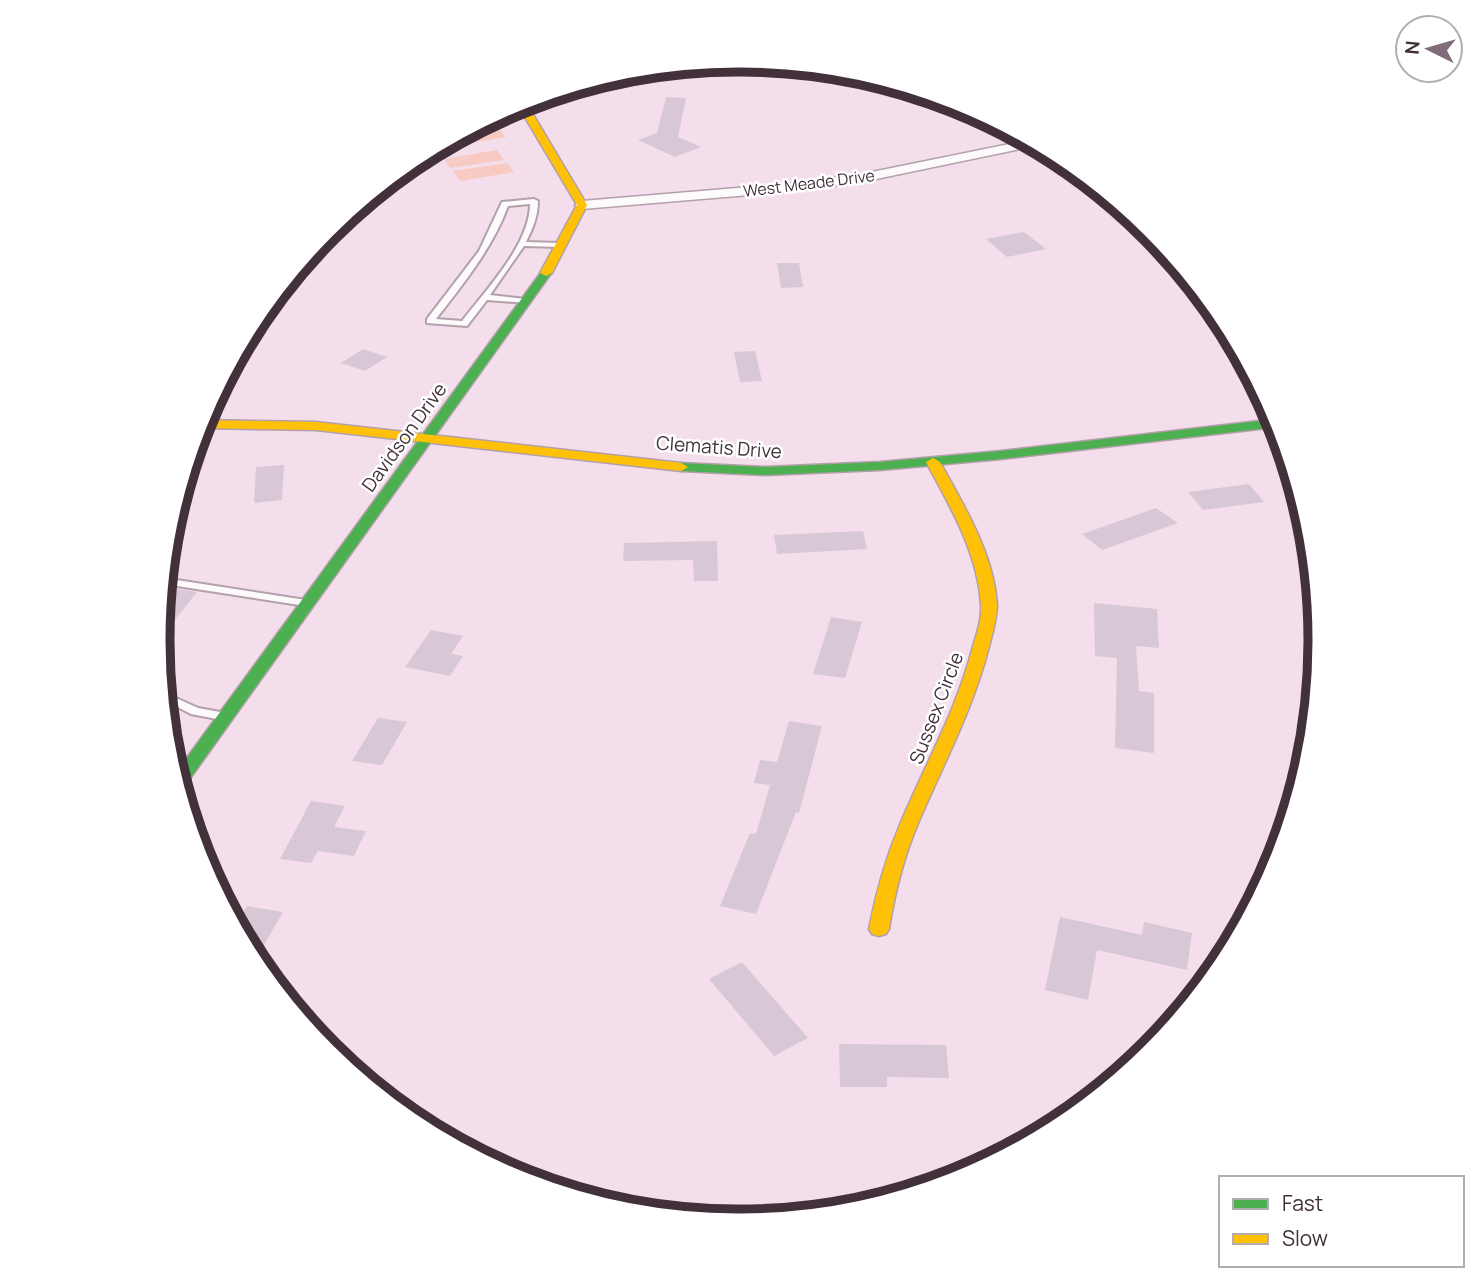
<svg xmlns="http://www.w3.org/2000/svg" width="1478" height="1281" font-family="Manrope,sans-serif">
  <rect width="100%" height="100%" fill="#f4deeb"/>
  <path fill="#f7cac2" d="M499,129L506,137L453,146L449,140L458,135Z
    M497,150L504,160L450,168L444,159Z
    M507,163L514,172L460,181L453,171Z"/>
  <path fill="#d8c8d5" d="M666,97L686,98L678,137L701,147L675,157L638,140L657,133Z
    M1024,232L1046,249L1007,257L986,239Z
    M777,263H799L803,287L781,288Z
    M363,349L387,357L365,371L341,363Z
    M755,351L762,381L740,382L734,352Z
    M284,465L282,500L254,503L256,467Z
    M1249,484L1264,502L1203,510L1188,492Z
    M1156,508L1178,523L1102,550L1082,534Z
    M863,531L867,549L777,554L774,535Z
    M717,541L718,581H694L693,560L623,561L624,543Z
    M163,587L197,592L158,641V640Z
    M1094,603L1157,609L1159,648L1136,646L1139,691L1154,693V753L1115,748L1117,658L1095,656Z
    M831,617L862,622L845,678L813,674Z
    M431,630L463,636L451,654L463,656L450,676L405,667Z
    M378,718L407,722L382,765L352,761Z
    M789,721L822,726L799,813L796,812L756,914L720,906L750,833L756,834L770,785L754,783L760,760L777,762Z
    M311,801L345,806L334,827L366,831L354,856L318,851L311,863L280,859Z
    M247,906L283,912L255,961L236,925Z
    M1060,917L1142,935L1144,922L1192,933L1187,970L1097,950L1088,1000L1045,990Z
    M742,962L808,1038L774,1056L709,979Z
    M839,1044L946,1045L949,1078L887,1077V1087H840Z"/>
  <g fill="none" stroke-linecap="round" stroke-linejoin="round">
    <defs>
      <path id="lane" d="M534,199L538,201C538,216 533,228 526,242L561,243L565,245L561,247L524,246L490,295L526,299L530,301L529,303L487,300L467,326L427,323V319L479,251L502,202ZM530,204C530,244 486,290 462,321L436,319C464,283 492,249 508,206Z
        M164,578L306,600L311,603L306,606L164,584Z
        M163,692L198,708L226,713L228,716L222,720L191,714L164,700Z"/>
      <path id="street" d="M1029,140L1039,145L857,183L796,191L582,209L575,205L582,201L796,183L857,175Z"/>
      <path id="fast" d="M546,270L552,273L550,275L184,787L180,788L175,774L542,271Z
        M1276,419L1277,427L1001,459L880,470L766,475L681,471L674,467L681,463L766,467L880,462L1001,451Z"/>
      <path id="slow" d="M525,101L587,205L552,273L546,276L540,273L577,205L517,104Z
        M202,420L316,422L681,463L688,467L681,471L316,430L201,428Z
        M933,458L940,462C964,506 994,554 997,605C997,620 992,634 989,647C973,709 944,763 919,821C904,856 895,891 889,929L886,934L879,936L872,934L869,929C876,892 886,857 901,822C926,763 957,709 973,646C977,633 982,619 981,605C978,553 950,506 926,462Z"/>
    </defs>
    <use href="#lane" stroke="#b3a0ab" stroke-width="4"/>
    <use href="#street" stroke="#b3a0ab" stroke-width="3"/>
    <use href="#fast" stroke="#b3a0ab" stroke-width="3"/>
    <use href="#slow" stroke="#b3a0ab" stroke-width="3"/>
    <use href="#lane" fill="#fdfafc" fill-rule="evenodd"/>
    <use href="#street" fill="#fdfafc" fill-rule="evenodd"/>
    <use href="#fast" fill="#4caf50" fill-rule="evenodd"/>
    <use href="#slow" fill="#ffc107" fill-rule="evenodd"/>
  </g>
  <g text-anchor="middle" stroke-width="5" stroke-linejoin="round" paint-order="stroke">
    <g font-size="16" fill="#42303b" stroke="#fff">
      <text transform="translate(809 183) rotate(-7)" y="6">West Meade Drive</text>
    </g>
    <g font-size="19" fill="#42303b" stroke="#fff">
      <text transform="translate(404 437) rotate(-54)" y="7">Davidson Drive</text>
      <text transform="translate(719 447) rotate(4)" y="7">Clematis Drive</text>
      <text transform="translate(936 708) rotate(-69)" y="7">Sussex Circle</text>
    </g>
  </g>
  <path d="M0 0H1478V1281H0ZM738 72H740A568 568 0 0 1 1308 640V641A568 568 0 0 1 740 1209H738A568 568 0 0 1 170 641V640A568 568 0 0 1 738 72Z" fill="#fff" fill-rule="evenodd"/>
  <path fill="none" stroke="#42303b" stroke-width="9" d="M738 72H740A568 568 0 0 1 1308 640V641A568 568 0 0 1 740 1209H738A568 568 0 0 1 170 641V640A568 568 0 0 1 738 72Z"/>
  <rect x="1219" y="1176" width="245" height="91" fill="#ffffff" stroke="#b3acb1" stroke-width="2"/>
  <rect x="1233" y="1199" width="35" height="10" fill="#4caf50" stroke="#b3acb1" stroke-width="2"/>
  <text x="1282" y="1211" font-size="21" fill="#42303b">Fast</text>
  <rect x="1233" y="1234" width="35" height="10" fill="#ffc107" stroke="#b3acb1" stroke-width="2"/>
  <text x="1282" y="1246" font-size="21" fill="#42303b">Slow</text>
  <g transform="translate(1429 49) rotate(275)"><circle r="33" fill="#ffffff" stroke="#b3acb1" stroke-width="2"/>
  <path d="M0-5L12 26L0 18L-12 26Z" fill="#806d79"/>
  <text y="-10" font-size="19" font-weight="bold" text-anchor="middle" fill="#42303b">N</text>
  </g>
</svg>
